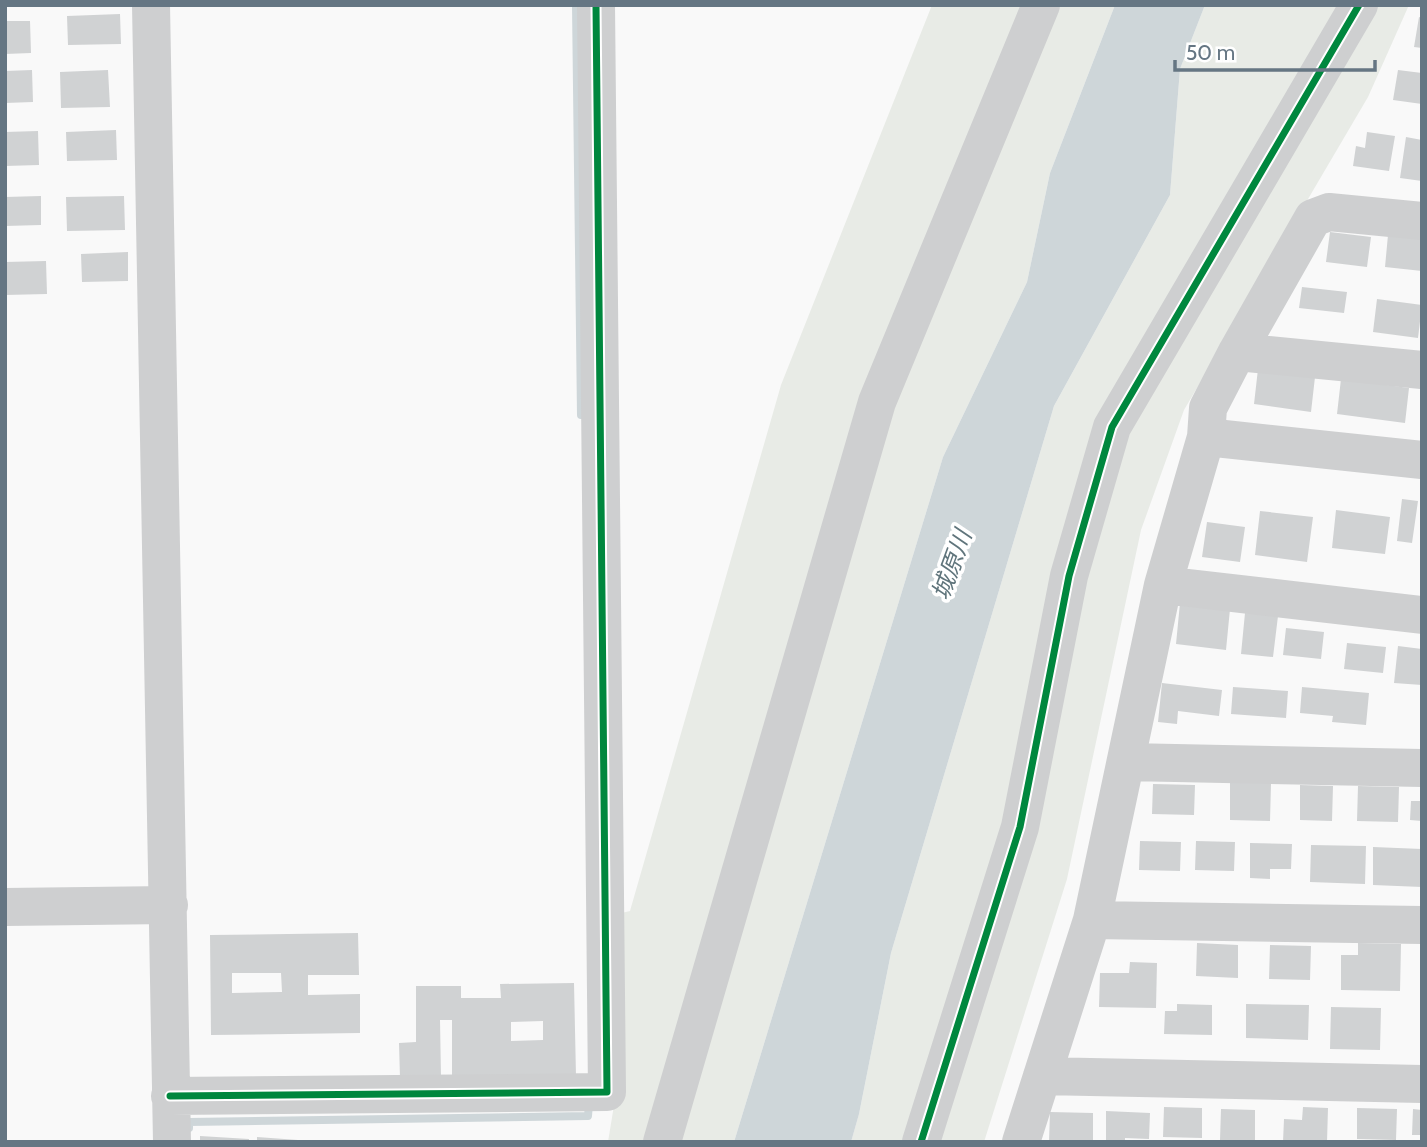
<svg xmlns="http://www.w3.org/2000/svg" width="1427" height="1147" font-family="Cabin,'Noto Sans JP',sans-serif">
  <rect width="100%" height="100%" fill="#f9f9f9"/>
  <path fill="#e8ebe6" d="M932,5H1115L1050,173L1027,282L943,457L734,1142H608L616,1093L613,915L630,911L781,385Z
    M1205,5H1409L1368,97L1184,410L1141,530L1067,879L984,1142H851L859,1114L891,953L1054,406L1170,195L1180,69Z"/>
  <path fill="#ced6d9" d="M1115,5H1205L1180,69L1170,195L1054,406L891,953L859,1114L851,1142H734L943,457L1027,282L1050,173Z"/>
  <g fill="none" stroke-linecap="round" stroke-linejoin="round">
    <path stroke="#ced6d9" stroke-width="8" d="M576,5L581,415
      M189,1128V1122L588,1116L589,1104"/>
  </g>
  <path fill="#d0d2d3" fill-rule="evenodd" d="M120,14L121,44L68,45L67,16Z
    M1419,17L1422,18V48L1414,47Z
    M5,21H30L31,53L5,54Z
    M32,70L33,102L5,103V71Z
    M108,70L110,107L61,108L60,72Z
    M1398,70L1422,73V104L1393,100Z
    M116,130L117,160L67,161L66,132Z
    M38,131L39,165L5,166V132Z
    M1367,132L1395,136L1389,171L1353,166L1356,146L1365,148Z
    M1406,137L1422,140V181L1400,178Z
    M41,196V225L5,226V197Z
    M124,196L125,230L67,231L66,197Z
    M1330,232L1371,237L1367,267L1326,262Z
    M1388,235L1422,239V271L1385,267Z
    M128,252V281L82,282L81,254Z
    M46,261L47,294L5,295V262Z
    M1302,287L1347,292L1344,313L1299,308Z
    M1377,299L1422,305L1418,338L1373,332Z
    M1258,369L1315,377L1311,412L1254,404Z
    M1341,379L1409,388L1405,423L1337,414Z
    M1402,499L1418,501L1412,543L1397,541Z
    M1336,510L1390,517L1385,554L1332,548Z
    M1260,511L1313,517L1307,562L1255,555Z
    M1207,522L1245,527L1240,562L1202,557Z
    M1180,603L1230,609L1226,650L1176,644Z
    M1245,613L1278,616L1273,657L1241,654Z
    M1286,628L1324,632L1321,659L1283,655Z
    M1347,643L1386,647L1383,673L1344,669Z
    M1398,646L1422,649V685L1394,683Z
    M1162,683L1222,690L1219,716L1178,711L1177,724L1158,722Z
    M1233,687L1288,691L1286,718L1231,714Z
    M1302,687L1369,693L1366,725L1332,722L1333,716L1300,713Z
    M1230,782L1271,783L1270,821L1230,820Z
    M1153,784L1195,785L1194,815L1152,814Z
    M1300,785L1333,786L1332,821L1300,820Z
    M1358,786L1399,787L1398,822L1357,821Z
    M1411,801H1422V821L1410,820Z
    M1140,841L1181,842L1180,871L1139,870Z
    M1196,841L1235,842L1234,871L1195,870Z
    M1250,843L1292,844L1291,869H1270V879L1250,878Z
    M1311,845L1366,846L1365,884L1310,882Z
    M1373,847L1422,849V887L1373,885Z
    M358,933L359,975H308V995L360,994V1033L211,1035L210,935ZM232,973H281L282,992L232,993Z
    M1197,943L1238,945V978L1196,976Z
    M1358,943L1401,944L1400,991L1341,990V955H1358Z
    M1270,945L1311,946L1310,980L1269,979Z
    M1130,962L1157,963L1156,1008L1099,1007L1100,973H1129Z
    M574,983L576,1076L452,1078V1020H440L441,1078H400L399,1043L416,1042V986H461V998H501L500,984ZM543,1021V1040L511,1041V1022Z
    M1177,1004L1212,1005V1035L1164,1034L1165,1011H1177Z
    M1246,1004L1309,1005L1308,1040L1246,1038Z
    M1331,1007L1381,1008L1380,1050L1330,1049Z
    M1164,1107L1202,1108V1138L1163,1137Z
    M1303,1107L1328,1108L1327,1142H1283L1284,1119L1302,1120Z
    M1357,1108L1397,1109L1396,1140L1357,1139Z
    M1221,1109L1255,1110V1141L1220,1140Z
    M1413,1109L1422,1110V1135H1412Z
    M1106,1111L1150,1113L1149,1139L1125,1138V1142H1106Z
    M1050,1112L1093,1113V1142H1049Z
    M200,1136L249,1139V1142H200Z
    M257,1137L298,1140V1142H257Z"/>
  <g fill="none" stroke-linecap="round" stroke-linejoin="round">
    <path stroke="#cecfd0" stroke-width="38" d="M151,5L172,1142
      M1237,352L1422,370
      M1206,437L1422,460
      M1163,585L1422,615
      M1127,762L1422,768
      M5,907L169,905
      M1092,920L1422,925
      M1042,1076L1422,1084
      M170,1096L607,1092L596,5
      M662,1142L877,402L1041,5
      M921,1142L1020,827L1069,576L1112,427L1359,5
      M1021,1142L1092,920L1163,585L1206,437L1208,408L1237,352L1313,218L1329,212L1422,221"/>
    <defs>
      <path id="cycleway" d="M170,1096L607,1092L596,5
        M921,1142L1020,827L1069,576L1112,427L1359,5"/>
    </defs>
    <use href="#cycleway" stroke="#fff" stroke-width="11"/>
    <use href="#cycleway" stroke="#00873e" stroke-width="7"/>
  </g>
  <g text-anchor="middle" stroke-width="7" stroke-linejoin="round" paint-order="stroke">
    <g font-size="24" font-style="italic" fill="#60757c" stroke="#fff">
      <text transform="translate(952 565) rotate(-70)" y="8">城原川</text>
    </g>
  </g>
  <rect width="1427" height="1147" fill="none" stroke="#657683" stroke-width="14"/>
  <path d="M1175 60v10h200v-10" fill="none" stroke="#657683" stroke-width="3.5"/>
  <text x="1186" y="60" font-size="21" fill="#657683" stroke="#ffffff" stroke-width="5" paint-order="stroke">50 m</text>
</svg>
